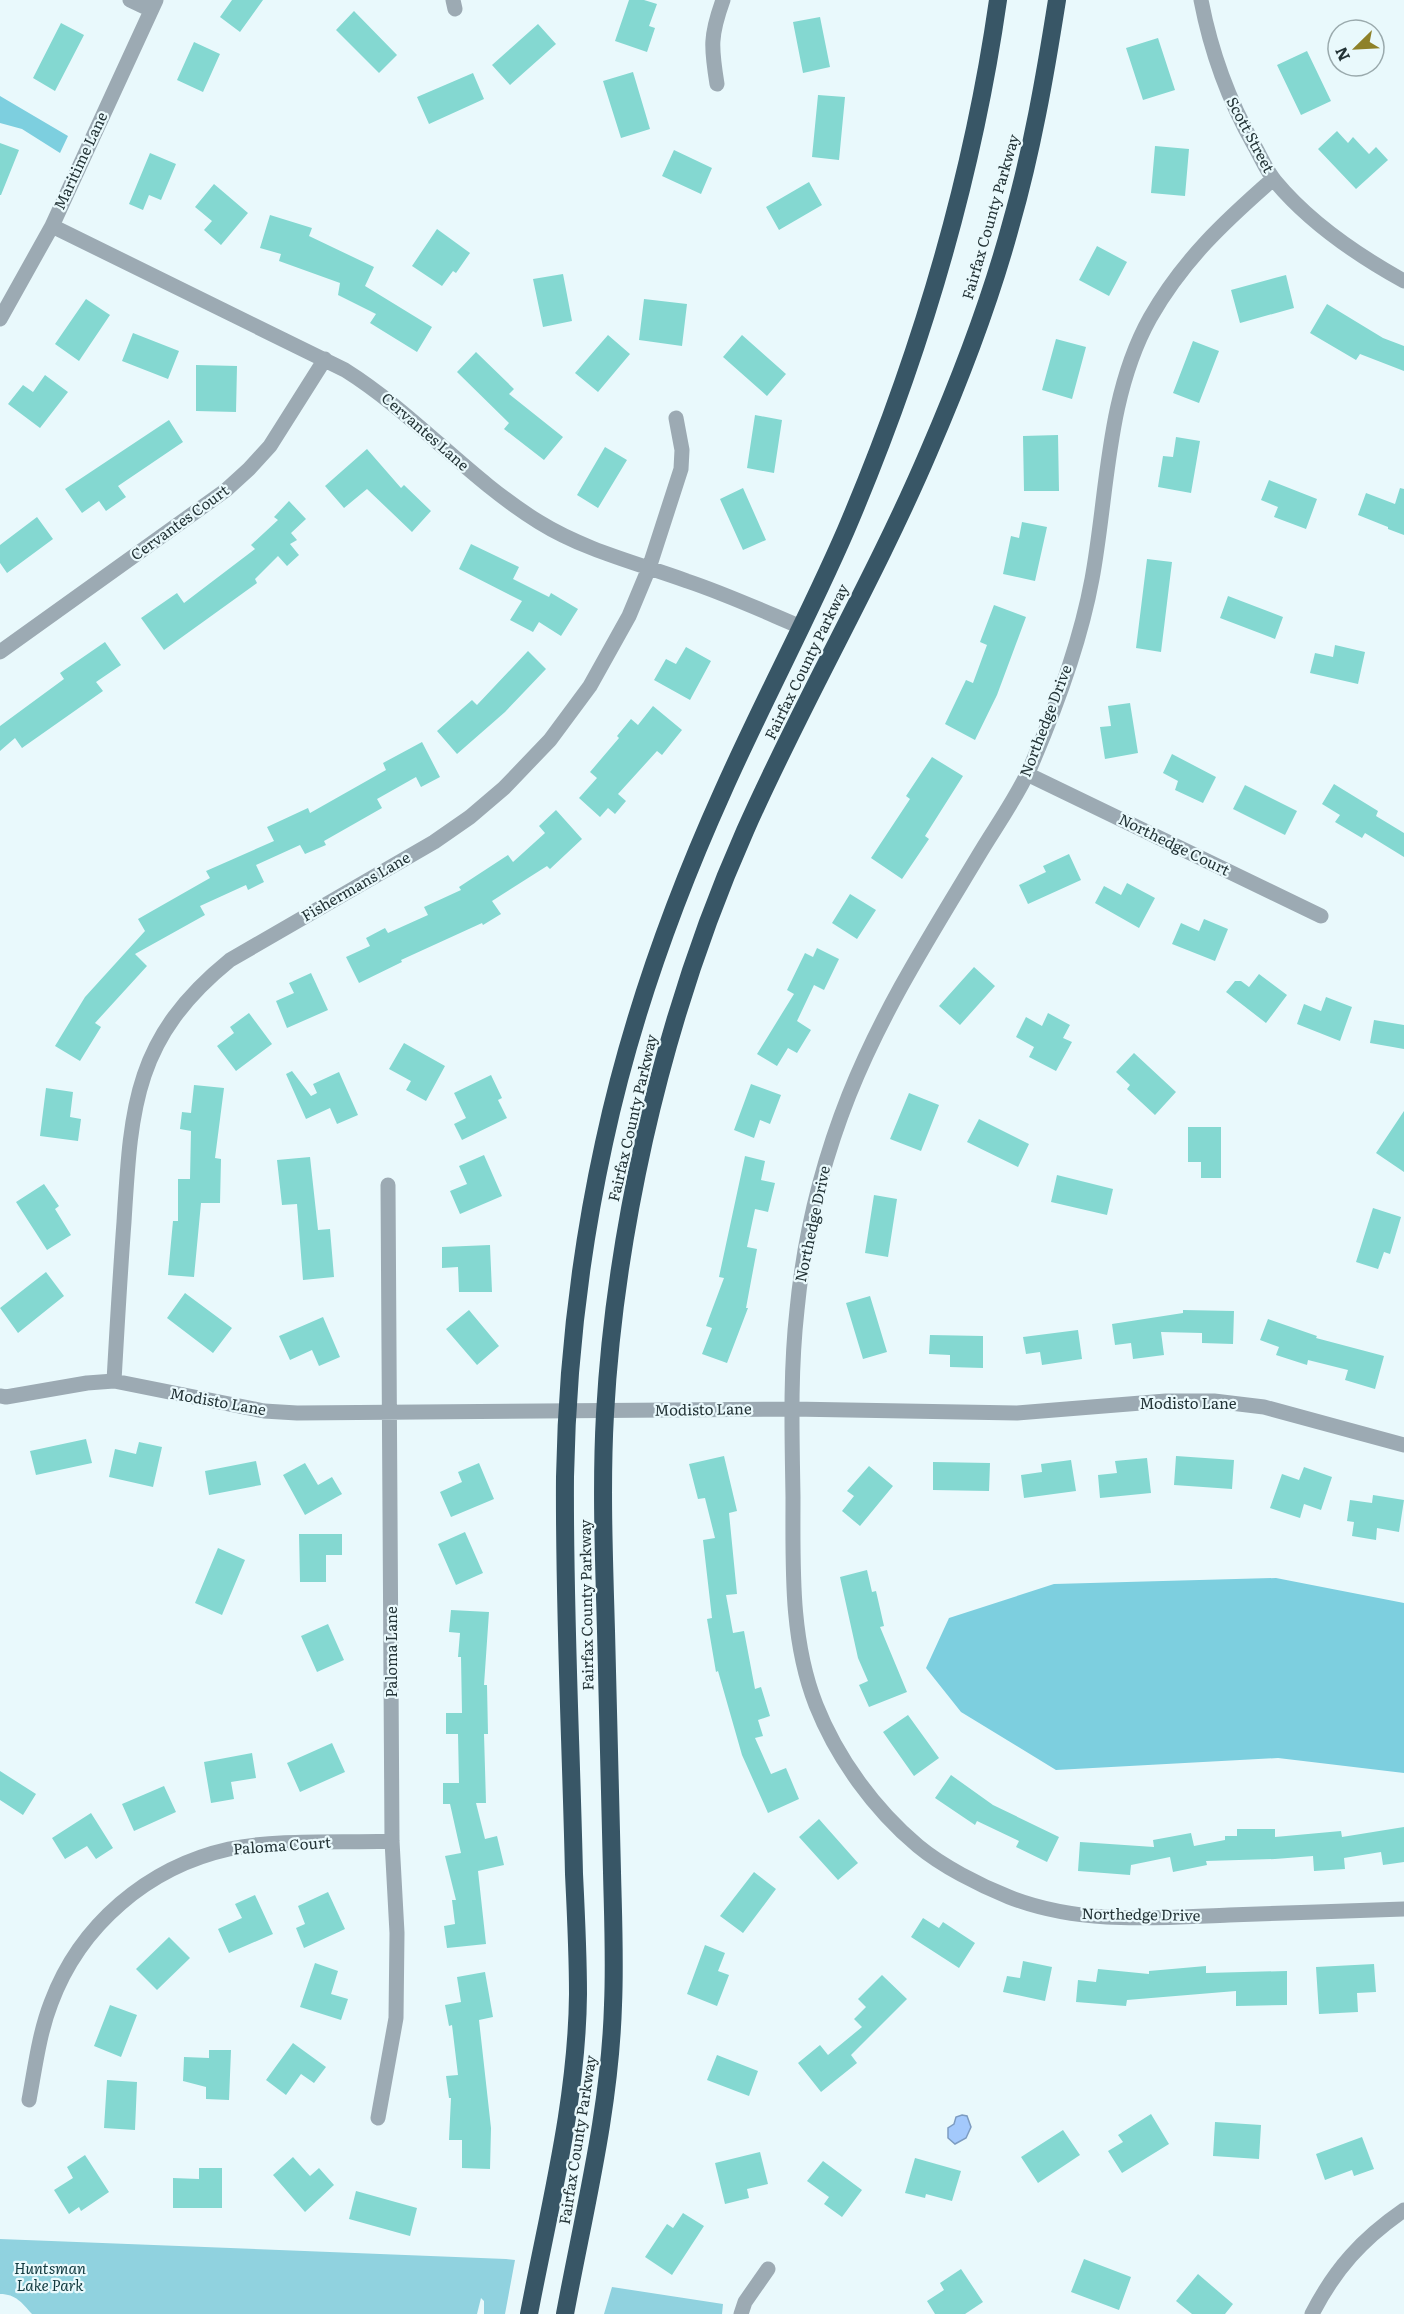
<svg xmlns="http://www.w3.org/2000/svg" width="1404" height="2314" font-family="Literata,serif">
  <rect width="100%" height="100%" fill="#e9f9fc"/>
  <path fill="#90d2df" d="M0,2239L506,2259L515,2260L505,2314H484V2301L481,2298L477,2314H32C22,2303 16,2294 0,2294Z
    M612,2287L723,2304L722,2314H604Z"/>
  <path fill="#7dcfdf" d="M0,96L68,136L60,153L22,129L0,123Z
    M1276,1578L1404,1603V1773L1278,1758L1056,1770L961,1712L926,1668L949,1618L1054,1584Z"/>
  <path fill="#a3c9fc" stroke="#7d9cc1" stroke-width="1.5" d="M962,2115L967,2116L971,2127L966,2138L955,2144L948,2138V2128L954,2124L956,2117Z"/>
  <path fill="#84d8d1" d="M232,0H263L240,32L220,17Z
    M629,0H644L657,4L649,26L655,28L647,52L615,41Z
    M354,11L397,55L379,73L336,30Z
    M820,17L830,67L803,73L793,22Z
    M61,23L84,35L55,91L33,78Z
    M538,24L556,44L510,85L492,65Z
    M1158,38L1175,90L1143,100L1126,48Z
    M194,42L220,54L203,92L177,80Z
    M1307,51L1331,101L1301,115L1277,65Z
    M633,72L650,129L621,138L603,81Z
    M473,73L484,99L429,124L417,97Z
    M818,95L845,97L839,160L812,157Z
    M1337,131L1348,143L1353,137L1369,154L1376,147L1388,160L1356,189L1318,149Z
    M0,143L19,150L1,195H0Z
    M1155,146L1189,149L1185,196L1151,193Z
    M674,150L712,168L701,194L662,176Z
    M150,153L176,164L161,200L149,195L143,210L129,204Z
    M809,182L822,205L779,230L766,207Z
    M214,184L248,213L221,245L204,230L212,221L195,207Z
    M270,215L312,228L309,236L374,267L365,286L432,327L417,352L370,323L376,314L338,295L340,283L279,261L281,254L260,248Z
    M437,229L470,253L456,273L453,271L442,286L412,266Z
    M1097,246L1127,262L1109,296L1079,280Z
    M563,274L572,321L543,327L533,279Z
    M1286,275L1294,308L1240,323L1231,290Z
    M86,299L110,315L79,361L55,344Z
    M644,299L687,304L682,346L639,340Z
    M1327,304L1383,338L1404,346V371L1360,354L1356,360L1310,333Z
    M133,333L179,351L168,379L122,361Z
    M608,335L630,354L598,392L575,373Z
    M742,335L786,374L767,396L723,357Z
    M1056,339L1086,347L1072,399L1042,390Z
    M1193,341L1219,351L1199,403L1173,393Z
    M476,352L514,389L509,394L563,437L544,460L504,429L509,423L457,372Z
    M196,365L237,366L236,412L196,411Z
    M45,375L68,392L40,428L8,404L23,385L33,392Z
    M755,415L782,420L774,473L747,468Z
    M169,420L183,442L118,486L126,497L106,511L99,501L82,513L65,489Z
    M1058,435L1059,491H1024L1023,436Z
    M1176,437L1200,441L1191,493L1158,487L1163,456L1173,457Z
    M605,447L627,460L598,508L577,495Z
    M367,449L401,488L404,485L431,511L412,532L367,489L344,508L325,486Z
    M1269,480L1317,499L1306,529L1274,517L1278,507L1261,500Z
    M743,488L766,540L743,550L720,499Z
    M1400,488L1404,489V535L1388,529V527L1358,515L1366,493L1395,504Z
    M289,501L306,519L291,533L297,540L290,544L299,555L287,566L278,556L255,579L257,583L164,650L141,618L177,593L184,603L255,549L251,545L278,520L274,517Z
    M37,517L53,539L7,573L0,563V545Z
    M1022,522L1047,527L1035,581L1003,574L1011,536L1019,538Z
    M471,544L519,567L513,579L549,597L551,593L578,609L561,636L539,622L533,632L510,620L522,601L459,569Z
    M1147,559L1172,562L1161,652L1136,648Z
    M1228,596L1283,617L1275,639L1220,618Z
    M994,605L1026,617L997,695L975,740L945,724L966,680L973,683L987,645L980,642Z
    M105,642L121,665L96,682L103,691L22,748L15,738L0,751V726L64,679L60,673Z
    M1335,645L1365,652L1358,684L1310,673L1315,653L1333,657Z
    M686,647L711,661L690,700L654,680L666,659L676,664Z
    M528,651L546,669L505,712L457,754L437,731L472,700L477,705Z
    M1130,703L1138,753L1105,759L1100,727L1111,726L1108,706Z
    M653,706L682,730L662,755L657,751L618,794L626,801L615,814L608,808L600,817L579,798L597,778L590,772L619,738L617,736L631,719L638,725Z
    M422,742L440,777L421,787L416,777L377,799L382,808L324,841L326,845L305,854L300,845L256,865L264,882L248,890L246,885L200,906L205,915L135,954L147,966L95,1023L101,1027L80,1061L55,1046L85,997L145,931L138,919L210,878L206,871L274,841L267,827L308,808L310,813L386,770L383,763Z
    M1172,754L1216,777L1203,803L1175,790L1178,781L1163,773Z
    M932,757L963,776L925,836L929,839L902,879L871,858L910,799L906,796Z
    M1334,784L1378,811L1376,816L1404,833V857L1365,833L1362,838L1335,822L1340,815L1322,804Z
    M1245,785L1297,811L1285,835L1233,809Z
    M556,810L582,839L550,869L547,866L492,901L501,914L483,925L482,923L401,960L402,962L359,983L346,957L370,946L366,938L385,928L388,933L428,915L424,907L461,890L459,887L508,855L513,862L545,833L539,826Z
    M1069,854L1081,880L1028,904L1019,885L1046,872L1043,866Z
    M1127,883L1155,898L1139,928L1095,903L1104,886L1121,895Z
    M850,894L876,910L857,939L832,923Z
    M1204,919L1228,929L1215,961L1172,944L1181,923L1199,931Z
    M817,948L839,959L824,990L814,985L797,1021L811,1030L797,1053L788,1048L777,1066L757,1054L794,994L787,990L805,953L813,957Z
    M974,967L995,986L960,1025L939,1006Z
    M311,973L328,1010L287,1028L276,1001L294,993L289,983Z
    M1259,974L1287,995L1266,1023L1226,992L1235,981H1241L1249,987Z
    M1326,997L1352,1007L1340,1041L1297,1024L1304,1004L1321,1011Z
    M249,1013L272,1044L236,1071L217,1046L234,1033L230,1027Z
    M1048,1013L1070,1025L1063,1038L1072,1042L1056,1071L1029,1057L1034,1047L1016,1037L1026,1017L1042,1026Z
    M1374,1020L1404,1025V1049L1370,1043Z
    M404,1043L445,1066L426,1101L406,1090L411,1081L389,1069Z
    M1134,1053L1176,1092L1155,1115L1127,1089L1130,1085L1116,1072Z
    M292,1071L311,1096L317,1093L313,1084L339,1072L358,1115L337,1124L330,1108L306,1119L286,1074Z
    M491,1075L502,1098L498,1100L507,1118L462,1140L454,1124L466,1118L454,1093Z
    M751,1084L781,1095L770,1124L760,1120L754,1138L734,1130Z
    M194,1085L224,1088L215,1158L221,1159L220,1203H201L194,1277L168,1275L173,1221H178V1179H190L191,1131L180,1129L182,1112L191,1113Z
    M46,1088L73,1092L70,1117L81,1119L78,1141L40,1136Z
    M909,1093L939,1105L921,1151L890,1139Z
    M1404,1111V1172L1376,1153Z
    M979,1119L1029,1144L1018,1167L967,1142Z
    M1188,1127H1221V1178H1201V1162H1188Z
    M484,1155L502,1196L460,1214L450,1191L467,1184L459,1166Z
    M745,1156L765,1161L761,1180L775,1183L768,1212L755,1209L747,1247L757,1249L746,1308H748L727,1363L702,1354L712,1328L706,1326L724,1278L719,1277Z
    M310,1157L318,1230L330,1229L334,1277L303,1280L297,1204L282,1205L277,1160Z
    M1057,1175L1113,1189L1107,1215L1051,1202Z
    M44,1184L59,1206L55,1209L71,1235L47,1250L16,1202Z
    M874,1195L897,1199L888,1257L865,1253Z
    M1373,1208L1401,1217L1390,1254L1384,1252L1378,1269L1356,1262Z
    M490,1245L492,1292H459L458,1267L442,1268V1247Z
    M46,1272L64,1296L18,1333L0,1308Z
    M185,1293L232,1328L213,1353L167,1318Z
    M870,1296L887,1352L863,1359L846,1303Z
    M469,1310L499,1346L477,1365L446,1329Z
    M1183,1310L1234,1311L1233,1344L1202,1343V1333L1161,1332L1164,1355L1133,1359L1131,1343L1115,1345L1112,1324L1183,1313Z
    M323,1317L340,1357L319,1366L312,1350L290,1360L279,1336Z
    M1268,1319L1317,1336L1316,1338L1384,1356L1375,1389L1345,1380L1348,1370L1308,1360L1307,1365L1276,1355L1279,1347L1260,1340Z
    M1078,1330L1082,1359L1042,1365L1040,1352L1026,1354L1023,1337Z
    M930,1335L983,1336V1368L950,1367V1355L929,1354Z
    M86,1439L92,1463L36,1475L30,1451Z
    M139,1442L162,1447L153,1487L109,1477L115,1449L136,1454Z
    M724,1456L737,1511L729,1513L737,1594L726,1595L733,1633L744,1631L755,1689L761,1687L770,1716L758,1720L763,1736L755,1738L771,1774L786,1768L799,1799L768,1813L742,1755L718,1671L716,1672L707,1619L712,1618L703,1540L715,1538L705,1498L698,1499L689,1464Z
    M1176,1456L1234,1460L1232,1489L1174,1485Z
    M1147,1458L1151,1493L1100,1498L1098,1475L1117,1473L1115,1461Z
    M1071,1460L1076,1491L1024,1498L1021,1475L1042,1472L1041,1464Z
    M256,1461L261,1485L209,1495L205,1471Z
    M933,1462L990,1463L989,1491L933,1490Z
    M305,1463L318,1485L332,1477L342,1494L305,1515L283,1475Z
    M479,1463L494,1499L451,1517L440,1492L462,1482L458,1472Z
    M869,1466L893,1486L860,1526L842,1511L854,1496L847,1491Z
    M1304,1467L1332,1477L1321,1510L1304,1504L1300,1518L1270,1508L1282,1474L1299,1480Z
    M1373,1495L1404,1500L1399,1532L1377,1528L1376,1540L1352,1536L1354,1522L1347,1521L1350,1500L1372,1503Z
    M465,1532L483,1573L456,1585L438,1544Z
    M299,1534H342V1555H326V1582H300Z
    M218,1548L245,1560L222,1615L195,1603Z
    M867,1570L872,1592L876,1591L884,1626L880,1627L907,1692L869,1707L859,1685L868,1681L858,1658L840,1577Z
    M451,1610L489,1612L484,1685H487L488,1734H484L486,1803H476L485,1839L497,1836L504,1865L478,1871L486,1944L447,1948L444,1926L455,1924L452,1900H456L445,1856L461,1853L450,1804H443V1783H459L458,1734H446V1713H462L461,1657H458L460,1633L449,1632Z
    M328,1624L344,1660L317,1672L301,1636Z
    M908,1715L939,1758L914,1776L883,1732Z
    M332,1743L345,1772L300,1792L287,1763Z
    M252,1753L256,1778L231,1782L234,1799L211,1803L204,1762Z
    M0,1771L36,1794L23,1815L0,1800Z
    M951,1775L993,1805L1059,1837L1047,1862L1016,1847L1019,1841L977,1821L975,1825L935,1798Z
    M164,1786L176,1812L134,1831L122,1804Z
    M91,1813L113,1848L96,1859L87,1846L65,1859L52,1838Z
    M819,1819L858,1863L838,1880L799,1837Z
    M1404,1827V1862L1383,1865L1381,1852L1344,1858L1345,1869L1314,1871L1313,1856L1275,1859L1206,1861L1207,1865L1173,1872L1170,1857L1131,1865L1130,1875L1078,1871L1080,1842L1154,1847L1153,1840L1191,1833L1194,1846L1225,1840V1836H1237V1829H1275V1837L1341,1831L1342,1837Z
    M754,1872L776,1889L743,1933L720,1916Z
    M328,1892L345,1929L304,1948L296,1928L305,1924L298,1906Z
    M255,1895L273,1934L229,1953L218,1929L242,1918L235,1904Z
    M923,1918L939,1928L943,1922L975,1943L959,1968L911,1937Z
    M169,1937L190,1958L157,1990L136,1969Z
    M705,1945L725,1953L718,1971L729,1975L717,2006L687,1994Z
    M1023,1961L1052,1967L1045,2001L1003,1992L1007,1976L1020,1978Z
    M315,1963L338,1971L331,1994L348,1999L341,2020L300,2007Z
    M1374,1964L1376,1992L1357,1993L1358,2012L1319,2014L1316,1967Z
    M1206,1966V1973L1287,1971V2005L1236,2006V1991L1127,2000L1126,2006L1076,2002L1078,1980L1096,1982L1098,1969L1149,1974V1971Z
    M485,1972L493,2017L479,2020L491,2128L490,2169L462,2168V2140H449L451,2098H449L446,2076L458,2075L452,2025L449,2026L445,2005L461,2002L457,1977Z
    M882,1975L907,1999L851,2055L857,2063L821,2092L798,2063L820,2045L828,2055L862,2027L854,2019L866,2007L858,1999Z
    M110,2005L137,2015L121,2057L94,2046Z
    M293,2043L326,2067L314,2083L301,2074L286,2095L266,2080Z
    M209,2050H231L229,2100L206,2099V2087L183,2081L184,2057L209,2058Z
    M717,2055L758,2071L749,2096L707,2080Z
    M107,2080L137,2082L135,2130L104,2128Z
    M1151,2114L1169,2144L1122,2173L1108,2151L1123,2142L1118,2135Z
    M1215,2122L1261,2125L1259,2159L1213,2156Z
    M1063,2130L1080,2155L1038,2183L1021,2157Z
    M1362,2137L1374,2169L1354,2176L1352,2170L1325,2180L1316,2154Z
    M760,2152L768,2184L747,2189L749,2198L725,2204L715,2163Z
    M85,2155L109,2192L81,2211L79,2207L69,2214L54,2190L73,2178L67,2167Z
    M293,2157L310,2176L319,2168L334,2185L305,2212L273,2175Z
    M915,2158L961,2171L952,2201L926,2194L925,2198L905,2193Z
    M823,2161L862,2190L842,2217L824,2204L829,2197L807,2181Z
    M199,2168H222V2208H173V2178L199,2179Z
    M356,2191L417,2208L410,2236L349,2219Z
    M683,2213L704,2226L672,2275L645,2257L667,2224L673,2228Z
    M1084,2259L1131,2277L1119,2310L1071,2292Z
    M961,2269L983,2302L965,2314H935L927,2301L944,2290L940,2283Z
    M1198,2274L1233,2304L1225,2314H1192L1176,2301Z"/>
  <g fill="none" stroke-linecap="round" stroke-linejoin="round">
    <path stroke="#9caab3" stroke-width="15" d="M130,0L151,10
      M453,0L455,9
      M1201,0C1211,52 1228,99 1254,145C1261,157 1266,170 1275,181C1309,222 1357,255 1404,281
      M717,84C711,47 710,36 723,0
      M1273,179C1224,222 1183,260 1150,318C1106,397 1108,493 1092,579C1080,644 1056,708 1030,768C1016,799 994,829 977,858C930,936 883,1010 849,1095C822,1163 804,1237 797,1310C790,1372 792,1435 793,1497C793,1566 790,1639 816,1705C837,1758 874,1809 918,1846C942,1866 979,1885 1009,1897C1080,1925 1155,1918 1229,1915C1287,1913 1346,1911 1404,1909
      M52,226L345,370C415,414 469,479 539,522C584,550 637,563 687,581C726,594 763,611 801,627
      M0,319L52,226L156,0
      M0,652L226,490L249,469L270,446L325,359
      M1027,774L1321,916
      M114,1381C117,1328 120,1275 124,1222C131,1106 134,1038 230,960L434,842L470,817L504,788L550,740L590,686L629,616L649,568L681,469L682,450L676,418
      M0,1396L6,1397L87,1383L114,1381L264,1411L297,1413L792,1409L1017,1413L1166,1401H1214L1264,1407L1404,1445
      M29,2100C35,2068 39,2034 51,2003C80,1925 148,1867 229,1849C278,1839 342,1843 392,1841
      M378,2118L396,2018L397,1933L392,1841L388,1185
      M741,2314L745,2302L768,2269
      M1312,2314C1335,2269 1362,2239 1404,2210"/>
    <path stroke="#385666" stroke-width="18" d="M529,2314C549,2208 577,2102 578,1994C578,1954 576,1914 574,1874C571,1741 564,1609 565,1477C567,1365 580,1253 604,1143C630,1022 672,904 723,791C762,703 808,618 846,530C918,361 972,182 998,0
      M565,2314C584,2211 610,2110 613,2005C615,1960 613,1916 612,1872C610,1792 608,1711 606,1631C604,1559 601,1486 605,1414C610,1322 624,1230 644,1140C668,1034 701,930 745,831C802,702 874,580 929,451C961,377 990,302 1011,224C1032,151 1045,76 1057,0"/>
  </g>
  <g text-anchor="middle" stroke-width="4.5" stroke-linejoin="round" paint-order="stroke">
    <g font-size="15" fill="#233336" stroke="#e9f9fc">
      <text transform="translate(1250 135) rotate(62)" y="5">Scott Street</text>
      <text transform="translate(81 161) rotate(-65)" y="5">Maritime Lane</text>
      <text transform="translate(991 217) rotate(-74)" y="5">Fairfax County Parkway</text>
      <text transform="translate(425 432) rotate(41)" y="5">Cervantes Lane</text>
      <text transform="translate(180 523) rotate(-36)" y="5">Cervantes Court</text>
      <text transform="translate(807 662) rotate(-64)" y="5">Fairfax County Parkway</text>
      <text transform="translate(1046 721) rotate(-69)" y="5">Northedge Drive</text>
      <text transform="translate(1174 845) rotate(26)" y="5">Northedge Court</text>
      <text transform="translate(356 887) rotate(-30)" y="5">Fishermans Lane</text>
      <text transform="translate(633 1118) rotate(-77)" y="5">Fairfax County Parkway</text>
      <text transform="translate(813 1224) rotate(-78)" y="5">Northedge Drive</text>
      <text transform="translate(218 1402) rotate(10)" y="5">Modisto Lane</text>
      <text x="1188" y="1409">Modisto Lane</text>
      <text transform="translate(703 1410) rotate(-1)" y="5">Modisto Lane</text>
      <text transform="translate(587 1605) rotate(-91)" y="5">Fairfax County Parkway</text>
      <text transform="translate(392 1652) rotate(-90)" y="5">Paloma Lane</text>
      <text transform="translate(282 1846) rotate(-4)" y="5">Paloma Court</text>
      <text transform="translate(1141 1915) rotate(1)" y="5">Northedge Drive</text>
      <text transform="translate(578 2140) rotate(-81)" y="5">Fairfax County Parkway</text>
    </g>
    <g font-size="15" font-style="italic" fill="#10383e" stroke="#e9f9fc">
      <text x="50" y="2274">Huntsman<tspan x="50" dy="17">Lake Park</tspan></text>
    </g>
  </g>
  <g transform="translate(1356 48) rotate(246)"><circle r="28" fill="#e9f9fc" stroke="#9aaaad" stroke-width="1.5"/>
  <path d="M0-4.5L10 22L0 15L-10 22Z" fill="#8e8129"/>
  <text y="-9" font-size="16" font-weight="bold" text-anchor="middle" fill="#233336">N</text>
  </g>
</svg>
